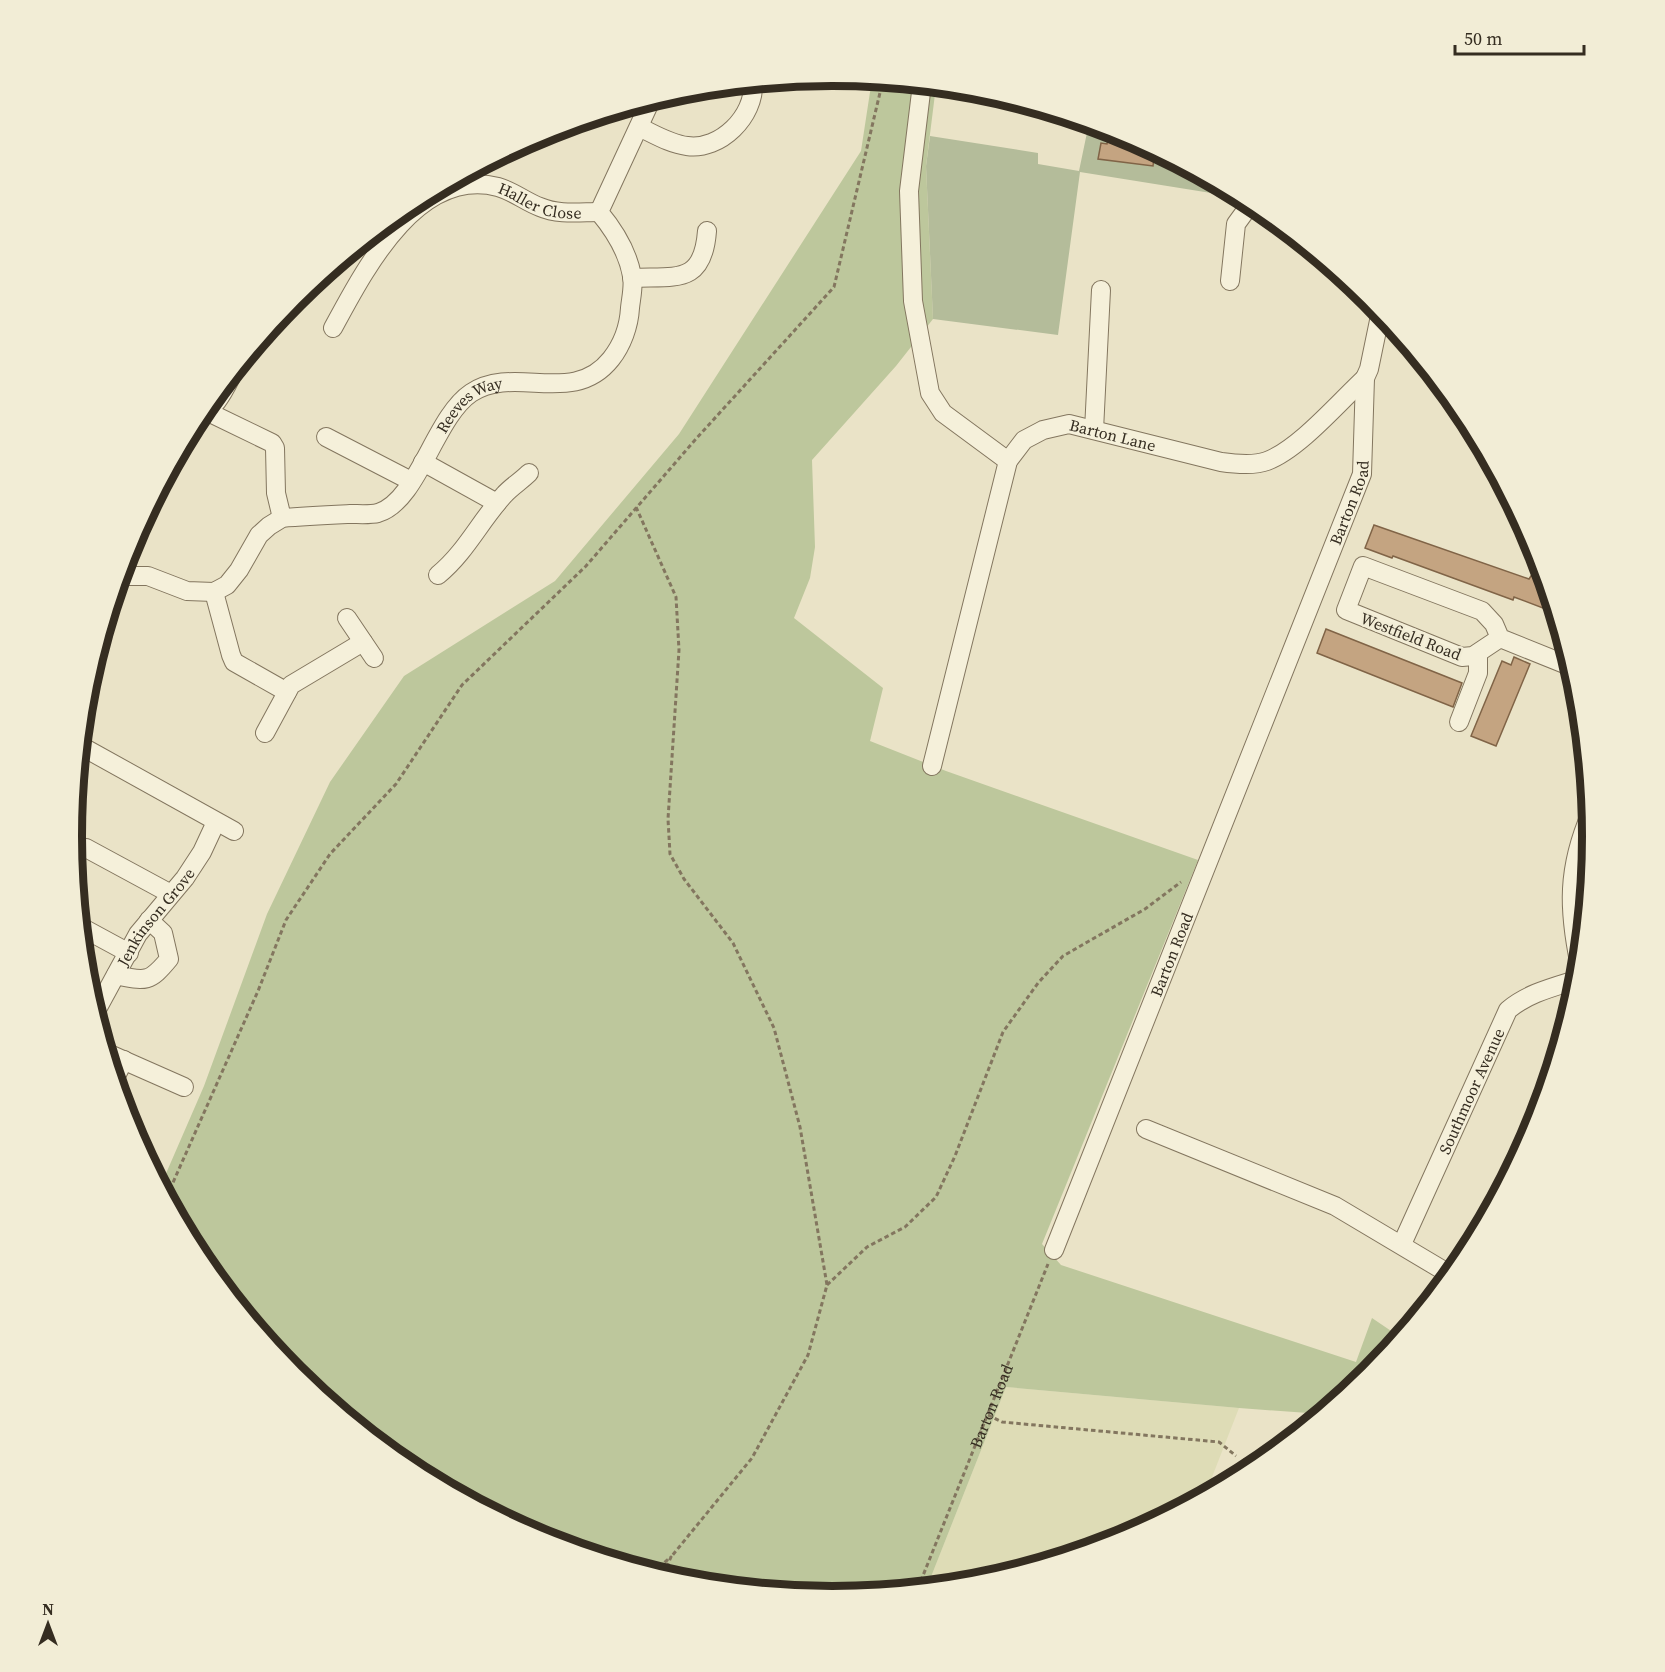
<svg xmlns="http://www.w3.org/2000/svg" width="1665" height="1672" font-family="'Source Serif 4',serif">
  <rect width="100%" height="100%" fill="#eae3c7"/>
  <path fill="#dedcb6" d="M1006,1387L1239,1408L1205,1495L1123,1539L981,1582L927,1587Z"/>
  <path fill="#bdc79c" d="M872,79L936,86L926,166L933,319L896,366L812,460L815,547L810,578L794,618L883,688L870,741L946,771L1198,860L1042,1244L1061,1265L1356,1362L1372,1318L1400,1337L1370,1374L1322,1414L1239,1408L1006,1387L927,1587L832,1596L684,1582L541,1538L410,1468L294,1373L200,1258L161,1185L204,1086L267,914L330,782L404,676L555,581L679,434L861,151Z"/>
  <path fill="#b4bc9a" d="M1089,123L1124,134L1236,194V197L1080,172L1058,335L933,319L926,166L930,136L1038,153V164L1079,171Z"/>
  <path fill="#c4a481" stroke="#806447" stroke-width="1.5" d="M1110,129L1124,134L1155,150L1153,166L1098,159L1101,143L1107,144Z
    M1374,525L1529,579L1531,576L1546,581L1556,613L1514,597L1513,600L1393,556L1392,558L1365,548Z
    M1326,629L1462,683L1453,707L1317,653Z
    M1514,657L1530,664L1496,746L1471,736L1502,661L1511,665Z"/>
  <g fill="none" stroke-linecap="round" stroke-linejoin="round">
    <defs>
      <g id="minor">
        <path d="M922,84L909,191L913,301L930,393L943,413L1008,461"/>
        <path d="M639,127C654,134 670,144 687,146C720,151 755,116 753,83"/>
        <path d="M632,278C676,276 703,285 707,231"/>
        <path d="M1230,281L1236,224L1252,202"/>
        <path id="s2" d="M333,328C364,271 417,166 498,187C513,191 526,202 540,207C558,215 580,212 599,212"/>
        <path d="M208,412L272,443L275,448L276,493L282,518"/>
        <path d="M197,420C215,407 221,397 231,377"/>
        <path d="M1094,430L1101,290"/>
        <path d="M326,437L411,481"/>
        <path d="M423,462L497,503"/>
        <path d="M438,575C466,552 480,521 504,495C511,487 521,481 529,473"/>
        <path id="s3" d="M120,576H148L187,591L214,592L227,585L239,570L259,535L269,526L282,518C305,516 328,515 350,514C359,514 370,515 378,513C418,501 435,417 471,393C515,364 573,407 611,359C622,345 629,326 630,308C631,298 634,286 632,276C628,253 614,230 599,212L651,100"/>
        <path d="M214,592L231,655L234,662L287,692"/>
        <path d="M347,618L374,658"/>
        <path d="M1500,638L1473,656L1462,657L1346,610L1363,566L1482,611L1494,624L1500,638L1572,667"/>
        <path d="M1459,722L1478,673V654"/>
        <path d="M265,733L291,685L363,642"/>
        <path d="M81,746L234,831"/>
        <path id="s4" d="M932,766L1008,461L1024,440L1043,430L1069,424L1221,462C1235,464 1254,466 1267,461C1299,449 1339,402 1365,378"/>
        <path d="M86,848L171,894"/>
        <path d="M81,927L129,953"/>
        <path d="M1580,966C1568,909 1567,868 1591,813"/>
        <path d="M116,975C146,982 150,982 169,959L163,933L149,920"/>
        <path id="s5" d="M95,1013L138,934L185,878L202,852L216,822"/>
        <path d="M107,1053L184,1087"/>
        <path d="M115,1078L124,1060"/>
        <path d="M1146,1129L1335,1206L1451,1275"/>
        <path id="s6" d="M1402,1244L1508,1010C1528,993 1554,987 1579,979"/>
        <path id="s7" d="M1054,1250L1362,474L1365,378L1369,369L1381,311"/>
        <path d="M1249,1467L1255,1468"/>
      </g>
    </defs>
    <use href="#minor" stroke="#83765f" stroke-width="20"/>
    <g stroke="#83765f" stroke-width="3" stroke-dasharray="4.5 3" stroke-linecap="butt">
      <path d="M636,507L676,597L679,650L668,819L670,854L684,879L733,943L774,1028L800,1127L827,1285L808,1355L752,1458L671,1557"/>
      <path d="M167,1196L258,991L286,920L330,854L396,784L462,685L586,566L695,440L834,287L883,80"/>
      <path d="M827,1285L867,1247L905,1227L936,1197L955,1156L1003,1032L1038,983L1063,956L1145,909L1181,882"/>
      <path d="M988,1415L1002,1422L1219,1442L1236,1456"/>
      <path d="M653,1572L671,1557L663,1576"/>
      <path id="s1" d="M918,1588L1048,1264"/>
    </g>
    <use href="#minor" stroke="#f5f0da" stroke-width="18"/>
  </g>
  <g text-anchor="middle" stroke-width="5" stroke-linejoin="round" paint-order="stroke">
    <g font-size="16" fill="#352d21" stroke="#f2edd6">
      <text dy="6" stroke="none"><textPath href="#s2" startOffset="279">Haller Close</textPath></text>
      <text dy="6" stroke="none"><textPath href="#s3" startOffset="442">Reeves Way</textPath></text>
      <text dy="6" stroke="none"><textPath href="#s4" startOffset="434">Barton Lane</textPath></text>
      <text dy="6" stroke="none"><textPath href="#s7" startOffset="804">Barton Road</textPath></text>
      <text transform="translate(1411 636) rotate(21)" y="6">Westfield Road</text>
      <text dy="6" stroke="none"><textPath href="#s5" startOffset="114">Jenkinson Grove</textPath></text>
      <text dy="6" stroke="none"><textPath href="#s7" startOffset="318">Barton Road</textPath></text>
      <text dy="6" stroke="none"><textPath href="#s6" startOffset="168">Southmoor Avenue</textPath></text>
      <text dy="6" stroke="none"><textPath href="#s1" startOffset="196">Barton Road</textPath></text>
    </g>
  </g>
  <path d="M0 0H1665V1672H0ZM82 836a750 750 0 1 1 1500 0a750 750 0 1 1-1500 0Z" fill="#f2edd6" fill-rule="evenodd"/>
  <path fill="none" stroke="#352d21" stroke-width="8" d="M82 836a750 750 0 1 1 1500 0a750 750 0 1 1-1500 0Z"/>
  <g transform="translate(48 1624)" stroke="#f2edd6" stroke-width="4.5" paint-order="stroke">
  <path d="M0-4.5L10 22L0 15L-10 22Z" fill="#352d21"/>
  <text y="-9" font-size="16" font-weight="bold" text-anchor="middle" fill="#352d21">N</text>
  </g>
  <path d="M1455 45v9h129v-9" fill="none" stroke="#352d21" stroke-width="3"/>
  <text x="1464" y="45" font-size="18" fill="#352d21" stroke="#f2edd6" stroke-width="4.5" paint-order="stroke">50 m</text>
</svg>
